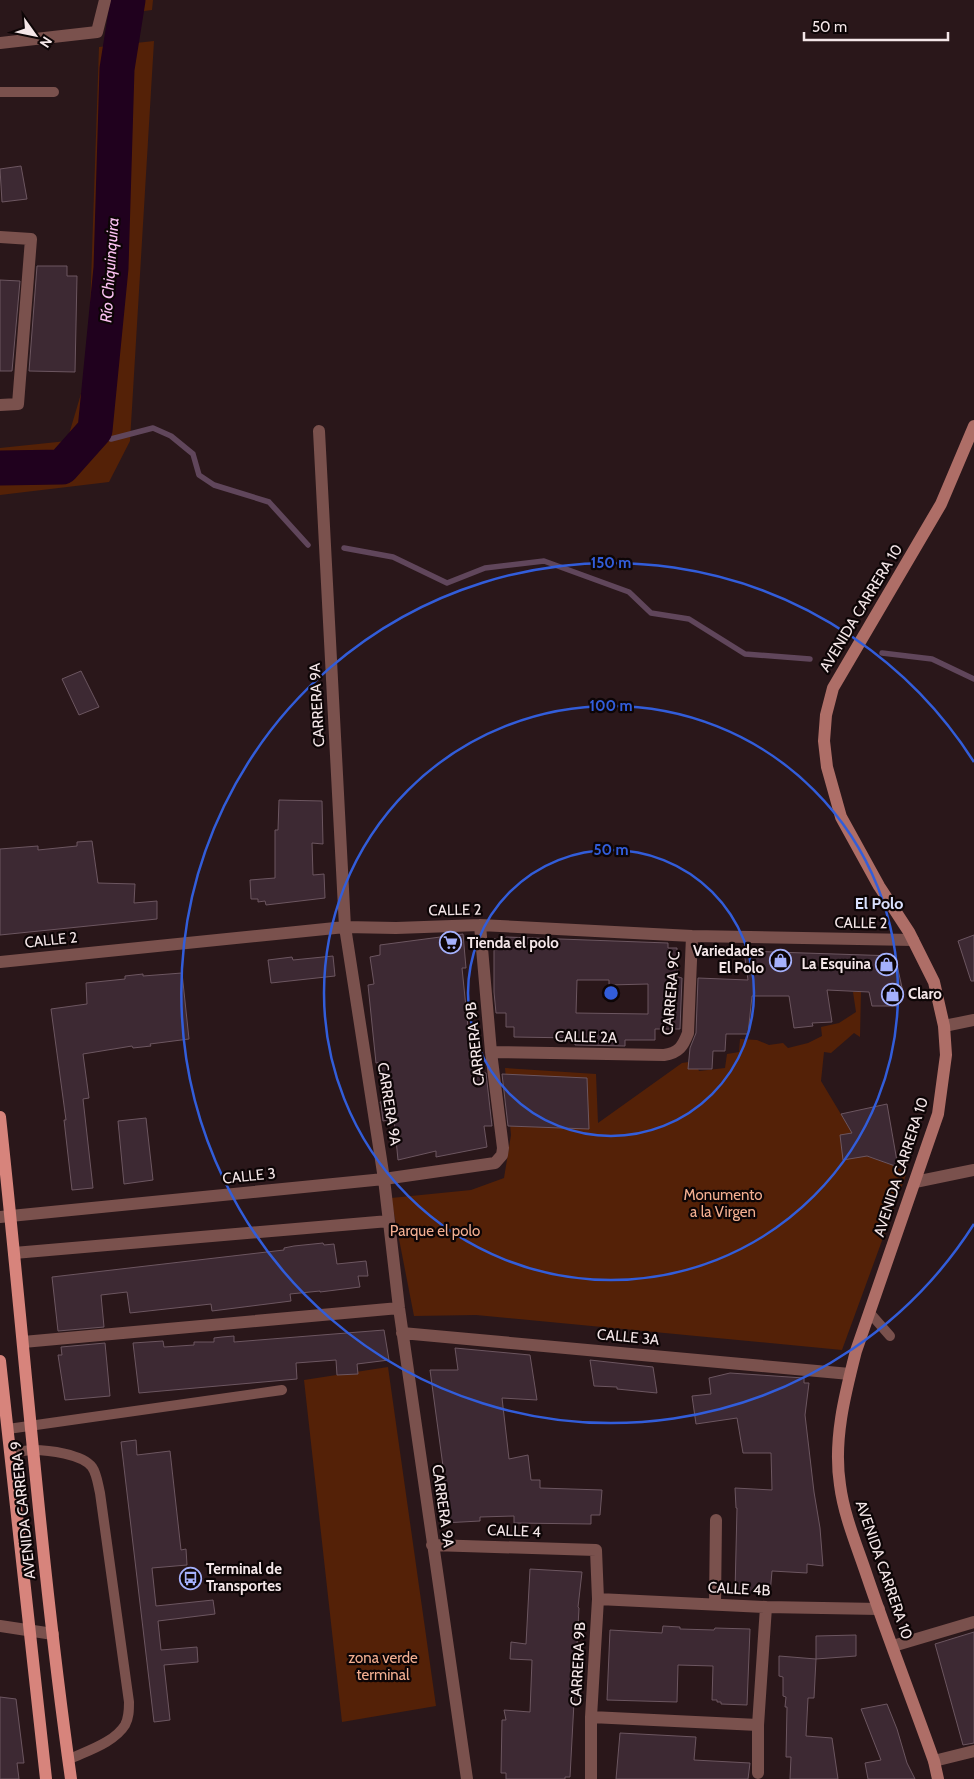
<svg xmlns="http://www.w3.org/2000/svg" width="974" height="1779" font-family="Cabin,sans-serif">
  <rect width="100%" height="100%" fill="#2a171a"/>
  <path fill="#542107" d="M115,0H153L152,10L112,15Z
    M154,41L130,441L109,482L0,495V448L67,441L88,370L99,47Z
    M861,991L860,1037L854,1033L831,1053L824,1052L821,1081L866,1156L898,1167L906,1175L842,1350L476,1315L414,1316L391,1198L471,1190L504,1178L511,1135L505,1068L596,1074L598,1123L682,1063L695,1061L699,1071L725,1068L727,1054L739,1052L740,1039L757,1040L769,1045L783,1043L788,1048L808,1043L822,1036L821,1027L839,1023L856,1012L853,992Z
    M388,1367L436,1706L342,1722L304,1380Z"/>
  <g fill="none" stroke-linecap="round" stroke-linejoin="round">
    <path stroke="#60465b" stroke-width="5.5" d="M95,430L111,439L153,428L171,436L193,454L199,475L214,485L269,502L308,545
      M344,548L393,557L447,583L485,568L544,561L629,592L651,613L689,619L745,654L810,659
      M882,653L932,659L974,679"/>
    <path stroke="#20011e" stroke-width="35" d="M0,468L62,467L95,430L111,268L117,69L128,0"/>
  </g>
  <path fill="#3d2933" stroke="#6c5660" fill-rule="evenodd" d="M21,166L27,199L2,202L0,169Z
    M37,266H67V276H77L75,372L29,371Z
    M0,280L20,281L12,371H0Z
    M81,671L99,707L79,715L62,679Z
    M279,800L322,801L323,844L312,843L313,875L324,874L325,898L266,905L265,901L258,902V899H251L250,880L275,878V830H278Z
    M92,841L98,883L135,884L134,903L157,901V919L0,935V849L38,846V850L77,846V842Z
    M463,934L466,968H462L469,1037L473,1036L478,1073H486L492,1126H484L487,1147L436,1157V1151L398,1160L394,1119L383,1121L381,1104L380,1102L386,1101L381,1062L376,1063L368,985L374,984L370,957L380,955V945Z
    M974,935V981H971L958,941Z
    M506,937L668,943V948H677L678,977L682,978L680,1029H655V1040H625V1046L575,1045V1038L514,1037V1027H506V1013H496L494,992V939H506ZM577,980H609V985L648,984V1014L576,1013Z
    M744,951L895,956L903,992L895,993L897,1006H872L869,992L827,990L832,1022L812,1023L813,1026L794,1028L789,996H752L748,1034H726L725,1051H713L712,1069H688L690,1048L696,1033L698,978L748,980Z
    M333,956L335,976L271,983L268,960L292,957L293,960Z
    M182,973L189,1039L150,1044L151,1046L133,1048L132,1046L83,1054L89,1098L83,1099L93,1188L72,1190L64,1120H66L51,1009L87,1004L86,983L125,979V976L143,974V976Z
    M502,1074L587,1078L589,1129L508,1126Z
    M887,1104L898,1167L867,1156L843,1160L840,1135L852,1133L841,1114Z
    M146,1118L153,1180L124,1184L118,1121Z
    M323,1243L324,1245L334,1244L337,1264L366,1261L368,1276H358L360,1287L320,1292V1291L290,1294L291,1301L212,1311L211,1304L130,1313L127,1292L101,1295L104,1327L58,1331L52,1277L284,1250V1248L294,1246Z
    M384,1330L389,1360L357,1364L358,1374L337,1375L336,1360L296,1363L297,1379L139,1393L133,1343L163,1341L164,1347L194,1345V1342H214V1338L222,1337L234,1336V1342Z
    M105,1343L110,1396L65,1400L58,1355H62L61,1347Z
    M455,1348L530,1355L537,1400L502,1398L509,1459L528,1455L531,1480H540V1488L602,1490L600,1515H591V1524L514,1523V1516L480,1517V1521L443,1523L445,1481L430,1370H458Z
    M590,1360L653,1367L657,1393L617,1389V1387L594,1386Z
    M730,1373L804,1378V1383H809L805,1415L814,1492L820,1528L823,1566L807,1564V1573L772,1571L770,1594L735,1592L737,1508H736L735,1488L772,1490L771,1453H743L737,1418L696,1424L692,1396L711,1394L709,1378Z
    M136,1440L137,1455L170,1451L181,1550L186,1549L187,1565L152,1568L156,1606L213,1600L215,1614L158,1621L161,1650L197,1647L198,1662L164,1665L170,1720L154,1722L121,1442Z
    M530,1569L582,1572L578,1607L579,1608L570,1777H565V1779H506V1773H501L502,1720H506L504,1710L530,1712L532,1660L510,1659L511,1642L526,1644Z
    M663,1626L680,1627V1629L714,1630L715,1628L750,1629L747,1705L721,1704V1702H717V1700H712L713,1666L678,1665L677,1702L607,1700L610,1630L662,1633Z
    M974,1632V1743L963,1745L935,1644Z
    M856,1635V1656L816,1659L814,1698H808L806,1736L832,1738L838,1779H790L791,1757H786L787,1707H785L786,1697L783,1696V1677L779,1676V1656L816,1659V1636Z
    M0,1697L16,1699L24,1763H17L19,1779H0Z
    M887,1704L897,1729L907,1763L915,1779H868L865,1763L881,1760L861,1709Z
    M620,1733L696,1737L694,1760L750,1763L748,1779H616Z"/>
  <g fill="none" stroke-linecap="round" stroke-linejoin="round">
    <path stroke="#7a514d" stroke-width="10" d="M0,92H54
      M869,1312L890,1336
      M8,1429L282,1390
      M10,1453C18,1452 26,1450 33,1450C48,1450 82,1454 92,1467C97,1474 98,1485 100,1493L129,1702C129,1710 129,1718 125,1725C114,1743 86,1751 68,1760"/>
    <path stroke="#7a514d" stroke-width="12" d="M0,43L97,32L105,0
      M0,237L31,239L18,404L0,405
      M319,431L345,927L384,1179L399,1308L467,1779
      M0,962L345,927L396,928L480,925L692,936L913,940
      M944,1026L974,1020
      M491,1052L664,1055C679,1053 683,1046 688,1033L692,936
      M915,1182L974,1170
      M0,1217L384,1179L495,1163L502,1155L503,1148L491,1052L480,925
      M14,1253L389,1221
      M402,1333L850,1374
      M23,1342L399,1308
      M432,1545L596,1550L598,1599L591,1717V1779
      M598,1599L766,1607L879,1609
      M715,1604L716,1520
      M0,1626L53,1634
      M893,1646L974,1622
      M591,1717L758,1725
      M934,1761L974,1751
      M758,1773V1725L766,1607"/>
    <path stroke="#ae6e67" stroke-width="12" d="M938,1779L934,1761C912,1699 888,1638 867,1576C857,1546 844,1516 840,1485C833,1440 845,1394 856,1351L938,1114L946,1055L944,1026L934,982L909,932L879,886L841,817L827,767L824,741L826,715L833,688L941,504L974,426"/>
    <path stroke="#d7847c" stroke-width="12" d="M0,1117C24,1338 40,1559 71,1779
      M0,1361L46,1779"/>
  </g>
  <g fill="none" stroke="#325dda" stroke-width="2.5">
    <circle cx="611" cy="993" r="143"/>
    <circle cx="611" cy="993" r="287"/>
    <path d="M974 1224A430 430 0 1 1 974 762"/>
  </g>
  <defs>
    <symbol id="supermarket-ring" viewBox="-11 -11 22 22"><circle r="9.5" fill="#0d0506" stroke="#a5b1fc" stroke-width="1.5"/><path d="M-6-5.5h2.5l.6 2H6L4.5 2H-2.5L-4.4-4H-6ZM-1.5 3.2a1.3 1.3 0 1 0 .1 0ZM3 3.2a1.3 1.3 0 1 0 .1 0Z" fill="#a5b1fc"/></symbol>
    <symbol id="shop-ring" viewBox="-11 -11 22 22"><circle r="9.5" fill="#0d0506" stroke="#a5b1fc" stroke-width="1.5"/><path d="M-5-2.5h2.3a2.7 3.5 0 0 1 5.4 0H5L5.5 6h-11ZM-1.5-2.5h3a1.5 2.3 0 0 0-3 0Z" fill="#a5b1fc"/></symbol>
    <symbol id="bus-ring" viewBox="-11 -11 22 22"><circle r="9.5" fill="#0d0506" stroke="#a5b1fc" stroke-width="1.5"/><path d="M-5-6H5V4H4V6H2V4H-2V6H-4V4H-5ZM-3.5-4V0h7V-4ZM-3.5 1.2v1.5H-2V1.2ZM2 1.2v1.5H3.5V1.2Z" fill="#a5b1fc"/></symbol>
  </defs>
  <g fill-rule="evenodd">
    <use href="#supermarket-ring" x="438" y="930" width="25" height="25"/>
    <use href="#shop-ring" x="768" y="948" width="25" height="25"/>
    <use href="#shop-ring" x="874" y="952" width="25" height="25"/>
    <use href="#shop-ring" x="880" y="982" width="25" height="25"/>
    <use href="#bus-ring" x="178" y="1566" width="25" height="25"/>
  </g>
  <g text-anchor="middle" stroke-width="4.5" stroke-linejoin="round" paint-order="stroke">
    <g font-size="15" fill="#f4e6e8" stroke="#0d0506">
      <text transform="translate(861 608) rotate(-59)" y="5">AVENIDA CARRERA 10</text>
      <text transform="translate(317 705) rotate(-93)" y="5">CARRERA 9A</text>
      <text transform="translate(455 910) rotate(-1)" y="5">CALLE 2</text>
      <text transform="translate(861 923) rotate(1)" y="5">CALLE 2</text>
      <text transform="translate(51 940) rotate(-6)" y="5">CALLE 2</text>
      <text transform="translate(671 993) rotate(-85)" y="5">CARRERA 9C</text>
      <text transform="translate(586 1037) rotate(1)" y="5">CALLE 2A</text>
      <text transform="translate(475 1044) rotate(-96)" y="5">CARRERA 9B</text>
      <text transform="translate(389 1104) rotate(81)" y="5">CARRERA 9A</text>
      <text transform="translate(901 1167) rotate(-72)" y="5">AVENIDA CARRERA 10</text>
      <text transform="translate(249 1176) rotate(-6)" y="5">CALLE 3</text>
      <text transform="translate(628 1337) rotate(5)" y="5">CALLE 3A</text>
      <text transform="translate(443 1506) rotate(82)" y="5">CARRERA 9A</text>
      <text transform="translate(23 1510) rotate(-96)" y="5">AVENIDA CARRERA 9</text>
      <text transform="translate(514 1531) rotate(2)" y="5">CALLE 4</text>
      <text transform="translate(884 1570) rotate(71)" y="5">AVENIDA CARRERA 10</text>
      <text transform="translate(739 1589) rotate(3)" y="5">CALLE 4B</text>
      <text transform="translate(578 1664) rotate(-87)" y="5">CARRERA 9B</text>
    </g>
    <g font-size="15" font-weight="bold" fill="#f4e6e8" stroke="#0d0506" text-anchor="start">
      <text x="467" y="948">Tienda el polo</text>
      <text x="764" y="956" text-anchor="end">Variedades<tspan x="764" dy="17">El Polo</tspan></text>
      <text x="871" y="969" text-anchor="end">La Esquina</text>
      <text x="908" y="999">Claro</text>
      <text x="206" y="1574">Terminal de<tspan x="206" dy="17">Transportes</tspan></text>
    </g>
    <g font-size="15" fill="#f4af91" stroke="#0d0506">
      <text x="723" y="1200">Monumento<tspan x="723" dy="17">a la Virgen</tspan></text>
      <text x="435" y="1236">Parque el polo</text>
      <text x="383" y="1663">zona verde<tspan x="383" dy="17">terminal</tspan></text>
    </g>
    <g font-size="16" font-style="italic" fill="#fdc3f4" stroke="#0d0506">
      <text transform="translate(109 270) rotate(-86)" y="6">Río Chiquinquira</text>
    </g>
    <g font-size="16" font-weight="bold" fill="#dae0fd" stroke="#0d0506">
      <text x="879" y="909">El Polo</text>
    </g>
  </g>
  <circle cx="611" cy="993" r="8" fill="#325dda" stroke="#0d0506" stroke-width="2.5"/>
  <g font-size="15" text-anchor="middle" font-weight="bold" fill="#325dda" stroke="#0d0506" stroke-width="4.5" stroke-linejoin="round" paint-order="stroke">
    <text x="611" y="568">150 m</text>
    <text x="611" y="711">100 m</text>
    <text x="611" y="855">50 m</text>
  </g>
  <g transform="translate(35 35) rotate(123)" stroke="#0d0506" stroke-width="4" paint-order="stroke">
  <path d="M0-4L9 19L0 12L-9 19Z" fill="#f4e6e8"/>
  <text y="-8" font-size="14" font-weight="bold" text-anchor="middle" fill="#f4e6e8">N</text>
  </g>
  <path d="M804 32v8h144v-8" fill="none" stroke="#f4e6e8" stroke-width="2.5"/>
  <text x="812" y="32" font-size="15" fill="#f4e6e8" stroke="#0d0506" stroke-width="4" paint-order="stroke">50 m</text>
</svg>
